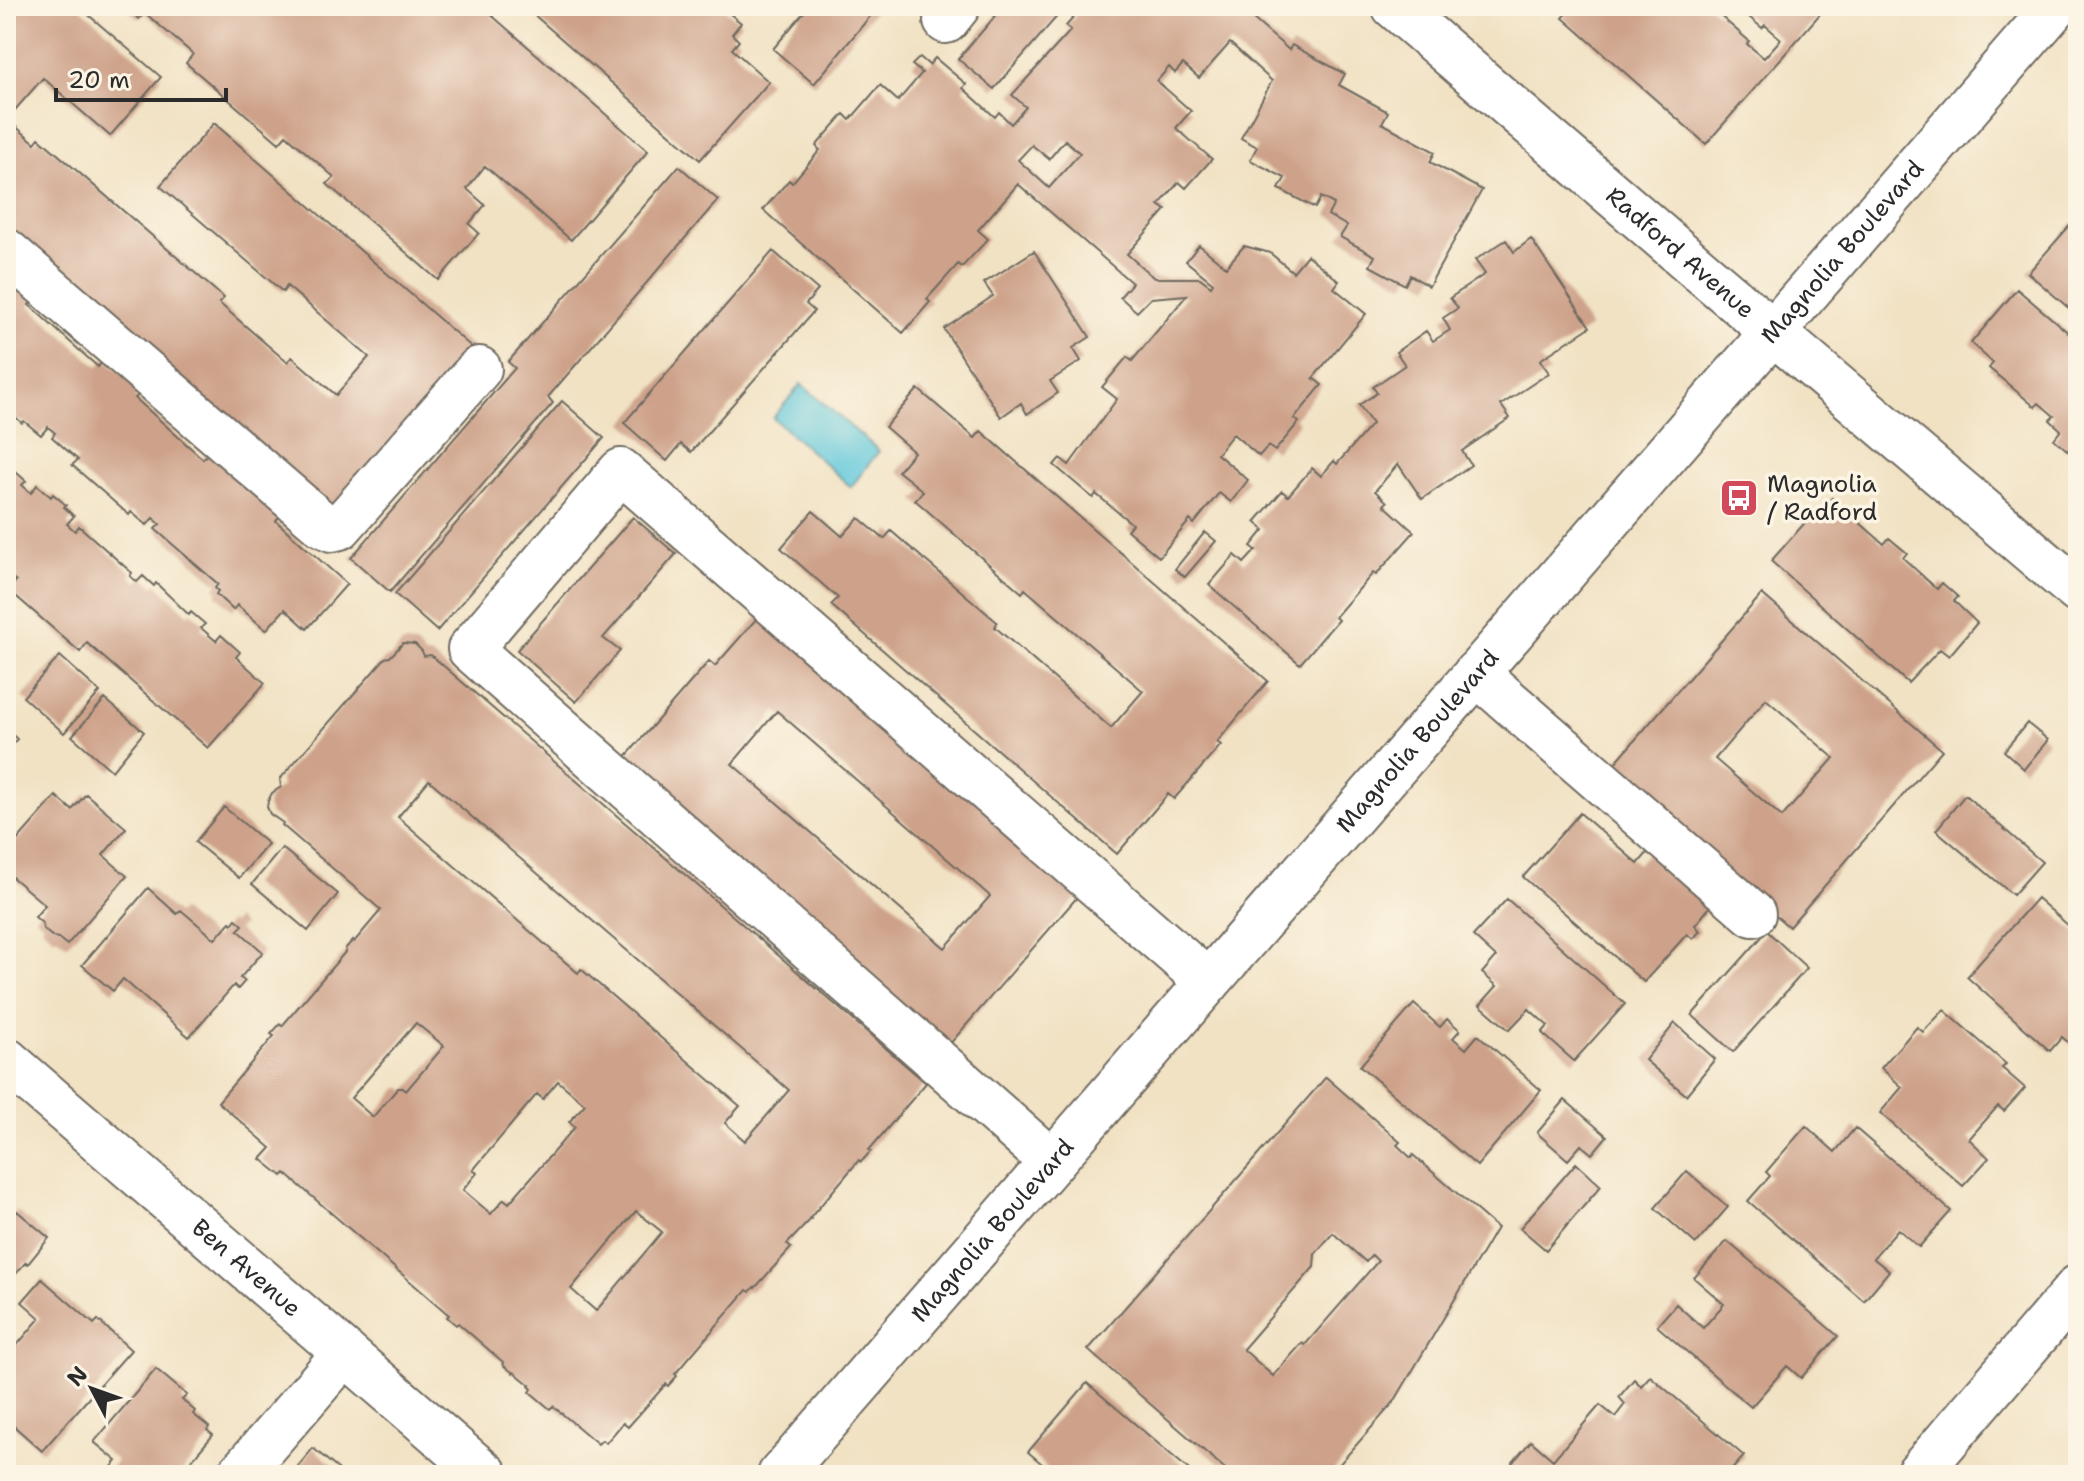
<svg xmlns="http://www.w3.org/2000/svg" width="2084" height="1481" font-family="'Shantell Sans',sans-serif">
  <rect width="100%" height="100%" fill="#fcf5e5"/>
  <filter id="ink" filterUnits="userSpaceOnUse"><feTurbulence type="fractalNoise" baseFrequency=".0125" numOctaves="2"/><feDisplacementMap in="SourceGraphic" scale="16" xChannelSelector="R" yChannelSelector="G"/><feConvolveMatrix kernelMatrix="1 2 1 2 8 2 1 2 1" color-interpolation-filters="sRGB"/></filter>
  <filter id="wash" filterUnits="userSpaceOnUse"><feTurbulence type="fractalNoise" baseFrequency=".006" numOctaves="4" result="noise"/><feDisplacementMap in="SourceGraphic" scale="32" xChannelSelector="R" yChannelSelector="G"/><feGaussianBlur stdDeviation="1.8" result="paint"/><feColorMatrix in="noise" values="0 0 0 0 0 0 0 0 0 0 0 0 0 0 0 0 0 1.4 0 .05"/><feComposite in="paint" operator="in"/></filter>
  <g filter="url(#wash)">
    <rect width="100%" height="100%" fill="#f1e2c4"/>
    <path fill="#5fc8db" stroke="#457a83" stroke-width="2" d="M801,384L879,451L851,487L773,418Z"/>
    <g id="blocks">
      <path fill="#cea28a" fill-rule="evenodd" d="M6,6H78L161,77L110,136L43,78L7,119L35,143L39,138L224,298L219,303L287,362L292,357L336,395L369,357L287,286L283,292L160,186L214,123L475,350L334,514L6,230Z
        M123,6H481L648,151L571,240L485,166L467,189L485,205L469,224L479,233L438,280L327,184L334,177L286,135L279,143L186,63L193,54L145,13L139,19Z
        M524,6H724L723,8L741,23L732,34L739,41L732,49L769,82L700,160Z
        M809,6H875L877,8L814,84L773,49Z
        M1004,6H1066L994,89L958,59Z
        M1084,6H1262L1252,18L1289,50L1292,45L1345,74L1339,85L1388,112L1382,123L1435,152L1430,162L1482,190L1429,286L1410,275L1405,285L1370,266L1375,256L1340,237L1347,226L1328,215L1334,204L1321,197L1315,208L1279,189L1285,178L1250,160L1257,147L1241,138L1272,81L1230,43L1199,78L1183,64L1175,73L1169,67L1157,81L1191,111L1176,128L1212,159L1186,188L1179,182L1159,205L1166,210L1127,254L1154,278H1200L1211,286L1213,283L1186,261L1199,245L1226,267L1244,246L1270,253L1293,272L1307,255L1339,281L1334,288L1366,314L1313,378L1322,385L1294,419L1299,422L1275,451L1268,446L1259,456L1233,434L1217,454L1248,480L1231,502L1219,493L1194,524L1190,520L1159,557L1127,530L1132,524L1096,494L1093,498L1054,465L1060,458L1069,465L1117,399L1102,387L1127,357L1132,361L1187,295L1151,298L1137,312L1120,297L1132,283L1018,184L978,230L988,239L962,267L958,264L927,299L930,302L903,333L763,210L789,180L792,183L820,150L816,146L844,114L850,120L880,85L898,101L922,73L912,65L920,57L929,65L935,58L966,84L963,88L995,117L999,112L1011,124L1026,107L1012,95L1071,30L1066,26ZM1065,140L1080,153L1049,188L1018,160L1032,145L1049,159Z
        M1573,6H1709L1749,41L1747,44L1764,58L1781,39L1765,25L1762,28L1736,6H1827L1706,144L1563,18Z
        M679,166L718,200L548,397L553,403L390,592L351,558L515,368L508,362Z
        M2072,223L2078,228V316L2028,273Z
        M1531,239L1590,327L1540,360L1549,373L1501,405L1510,418L1462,451L1471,465L1422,499L1398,464L1375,491L1387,502L1384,505L1414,532L1376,575L1373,573L1335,617L1338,620L1300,664L1209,585L1235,555L1244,563L1256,550L1251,546L1264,530L1255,522L1282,491L1288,496L1312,468L1321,476L1334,461L1337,464L1372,424L1359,405L1377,393L1373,387L1405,365L1396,352L1426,331L1433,341L1450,330L1443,318L1458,308L1450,298L1485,274L1475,260L1506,240L1514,252Z
        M773,251L818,290L806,304L814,311L691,452L681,444L667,461L624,423Z
        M1034,251L1090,337L1073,348L1081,361L1050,381L1058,393L1027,414L1021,403L1001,417L944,329L993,296L984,283Z
        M6,273L34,299L29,305L98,367L105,358L142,391L135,398L203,459L211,449L282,513L276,521L347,584L307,629L285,609L266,630L237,605L233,610L216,594L218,591L215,588L218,584L155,529L160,524L153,518L147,525L131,512L129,515L72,465L78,460L52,437L55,433L48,427L41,435L24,421L22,423L6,409Z
        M2017,289L2078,341V459L2054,439L2061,430L2050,420L2054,416L2039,403L2035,407L1989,368L1993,363L1971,343Z
        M918,389L975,438L981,431L1268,681L1217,742L1221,745L1174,799L1168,794L1117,854L831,605L838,598L781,548L813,511L842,536L859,518L884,539L891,531L997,622L995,627L1111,728L1143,691L1025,589L1022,593L915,500L923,491L898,471L914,452L885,427Z
        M562,401L604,438L437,631L395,594Z
        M6,463L26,481L22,485L31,493L37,485L51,497L53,494L66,505L64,507L74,516L67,524L75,531L79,526L132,573L130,576L137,582L143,576L154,586L156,583L189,615L191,612L205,624L201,628L216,641L221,635L240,652L236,657L265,683L208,748L87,643L80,652L9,590L16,581L6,573Z
        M1832,498L1884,544L1889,538L1907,553L1903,558L1937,589L1942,583L1958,597L1954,601L1977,623L1949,656L1940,649L1908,683L1771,561L1810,517L1813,520Z
        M633,517L676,554L603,638L620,651L576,702L517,650Z
        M1205,532L1216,541L1185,577L1175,569Z
        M1762,594L1942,750L1789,927L1608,771ZM1766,699L1834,758L1782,817L1715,759Z
        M772,601L1092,880L942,1053L616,768L709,661L715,666ZM777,711L990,896L945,948L732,764Z
        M403,643L415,644L422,651L424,656L431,655L926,1083L869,1150L871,1151L861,1162L859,1160L810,1218L811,1219L787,1244L791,1248L755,1288L754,1287L750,1292L747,1290L675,1374L677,1376L668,1386L666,1384L628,1427L623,1423L606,1443L602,1440L598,1444L553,1406L550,1409L530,1392L532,1389L529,1386L530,1385L514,1372L513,1373L503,1365L504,1363L458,1323L456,1325L447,1317L449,1315L285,1173L282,1176L261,1159L271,1148L218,1102L274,1036L271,1034L280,1024L282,1026L346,951L345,949L353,940L354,942L381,910L282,825L283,823L270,814L267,807L268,801L272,793L281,787L280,779L385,658L390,657ZM429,780L789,1090L745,1141L725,1123L740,1106L581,969L578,973L398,817ZM416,1023L444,1046L406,1091L403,1088H398L373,1117L351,1098ZM558,1081L585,1104L569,1122L575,1127L509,1203L504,1199L491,1214L463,1190L477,1173L473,1170L537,1094L543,1099ZM636,1211L662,1232L596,1311L571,1289Z
        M60,656L100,692L64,733L23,697Z
        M105,699L144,732L112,771L72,736Z
        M2027,723L2048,740L2024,769L2004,751Z
        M6,729L17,739L6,752Z
        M86,794L126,828L103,855L127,876L67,945L58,938L53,937L43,929L42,923L35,917L45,905L6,872V853L56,796L72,810Z
        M1965,795L2042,862L2013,895L1936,830Z
        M224,807L268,844L239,878L195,842Z
        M1580,813L1638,864L1648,852L1710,907L1695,925L1700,931L1693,939L1687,934L1644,982L1523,877Z
        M282,848L338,894L308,931L252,884Z
        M148,888L177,914L181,910L215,939L230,922L232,924L236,919L243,925L238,930L263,952L240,978L245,981L238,989L234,985L189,1037L123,979L113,991L82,965Z
        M2037,898L2078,934V1051L2062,1037L2050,1051L1967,977Z
        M1507,899L1625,1004L1574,1061L1542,1033L1548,1026L1529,1009L1509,1030L1480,1005L1497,986L1482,973L1496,957L1473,936Z
        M1767,931L1807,968L1733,1052L1692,1015Z
        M1414,1004L1440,1027L1447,1019L1460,1030L1453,1038L1466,1049L1478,1035L1541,1090L1477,1166L1360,1066Z
        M1944,1010L2006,1064L2002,1068L2025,1088L2004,1111L1998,1106L1969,1139L1989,1158L1963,1186L1880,1113L1902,1087L1881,1068L1917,1027L1923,1032Z
        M1675,1023L1715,1059L1686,1095L1645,1060Z
        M1326,1077L1400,1142L1397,1145L1411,1158L1413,1155L1497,1228L1394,1402L1330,1475H1232L1088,1350ZM1333,1233L1366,1262L1372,1255L1378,1261L1305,1345L1302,1343L1273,1376L1243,1349L1314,1267L1315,1254Z
        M1565,1100L1607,1136L1592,1154L1581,1145L1568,1160L1537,1133Z
        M1806,1126L1835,1152L1855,1128L1951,1211L1919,1247L1898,1229L1873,1258L1889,1271L1864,1301L1748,1201L1770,1176L1766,1172Z
        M1576,1163L1601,1186L1546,1250L1520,1228Z
        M1687,1171L1728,1207L1696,1244L1655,1208Z
        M6,1210L13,1216L17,1211L49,1238L28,1264L26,1262L6,1285Z
        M1727,1241L1838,1336L1801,1378L1787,1366L1751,1407L1657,1326L1676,1304L1703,1328L1724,1304L1694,1278Z
        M42,1279L94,1324L98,1320L131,1350L42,1451L6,1419V1358L40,1318L22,1302Z
        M156,1369L187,1395L182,1400L195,1411L193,1414L209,1427L207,1430L213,1435L179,1475H105L117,1461L94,1442Z
        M1650,1376L1744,1456L1727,1475H1502L1531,1441L1553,1460L1600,1405L1615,1417L1625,1404L1619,1397L1634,1379L1641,1386Z
        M1087,1383L1195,1475H1055L1028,1452Z
        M313,1448L345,1475H291Z"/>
    </g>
  </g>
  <g filter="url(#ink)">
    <use href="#blocks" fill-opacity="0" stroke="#706b61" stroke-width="2"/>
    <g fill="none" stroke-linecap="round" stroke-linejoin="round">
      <defs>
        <g id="minor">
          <path id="s1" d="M1394,6L1701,271L2078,591"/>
          <path d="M946,21L958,6"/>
          <path d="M6,251L322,524L332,529L340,527L479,369"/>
          <path d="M1476,673L1753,914"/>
          <path id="s2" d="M6,1060L486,1475"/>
          <path d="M1052,1162L470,649L621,471L1208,982"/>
          <path d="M239,1475L345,1353"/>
          <path d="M1917,1475L2078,1287"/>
        </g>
        <g id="major">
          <path id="s3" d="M780,1475L2056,6"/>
        </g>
      </defs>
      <use href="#minor" stroke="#706b61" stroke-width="48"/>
      <use href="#major" stroke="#706b61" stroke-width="48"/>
      <use href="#minor" stroke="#fff" stroke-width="44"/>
      <use href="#major" stroke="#fff" stroke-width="44"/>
    </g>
  </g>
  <defs>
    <symbol id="bus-square" viewBox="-11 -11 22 22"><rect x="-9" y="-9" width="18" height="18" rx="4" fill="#d1495b" stroke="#fcf5e5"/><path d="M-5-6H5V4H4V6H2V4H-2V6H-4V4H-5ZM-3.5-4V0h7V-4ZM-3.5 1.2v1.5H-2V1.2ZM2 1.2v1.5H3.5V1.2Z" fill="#fff"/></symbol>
  </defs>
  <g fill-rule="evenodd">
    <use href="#bus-square" x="1717" y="476" width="44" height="44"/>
  </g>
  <g text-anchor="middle" stroke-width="7" stroke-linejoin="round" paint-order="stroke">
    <g font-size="24" fill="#2b2b2b" stroke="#fcf5e5">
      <text dy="8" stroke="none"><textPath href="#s3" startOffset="1620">Magnolia Boulevard</textPath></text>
      <text dy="8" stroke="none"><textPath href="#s1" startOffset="378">Radford Avenue</textPath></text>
      <text dy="8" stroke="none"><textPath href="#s3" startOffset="972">Magnolia Boulevard</textPath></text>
      <text dy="8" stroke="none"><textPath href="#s3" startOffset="324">Magnolia Boulevard</textPath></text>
      <text dy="8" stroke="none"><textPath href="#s2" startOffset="318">Ben Avenue</textPath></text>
    </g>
    <g font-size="24" fill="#2b2b2b" stroke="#fcf5e5" text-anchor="start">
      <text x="1767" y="492">Magnolia<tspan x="1767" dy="28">/ Radford</tspan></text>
    </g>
  </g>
  <rect width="2084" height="1481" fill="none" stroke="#fcf5e5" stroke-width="32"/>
  <g transform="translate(92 1389) rotate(311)" stroke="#fcf5e5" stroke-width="6" paint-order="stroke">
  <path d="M0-6L14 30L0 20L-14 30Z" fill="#2b2b2b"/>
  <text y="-12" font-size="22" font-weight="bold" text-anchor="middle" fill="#2b2b2b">N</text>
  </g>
  <path d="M56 88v12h170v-12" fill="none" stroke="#2b2b2b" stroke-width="4"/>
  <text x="68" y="88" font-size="24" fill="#2b2b2b" stroke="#fcf5e5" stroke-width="6" paint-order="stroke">20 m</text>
</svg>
